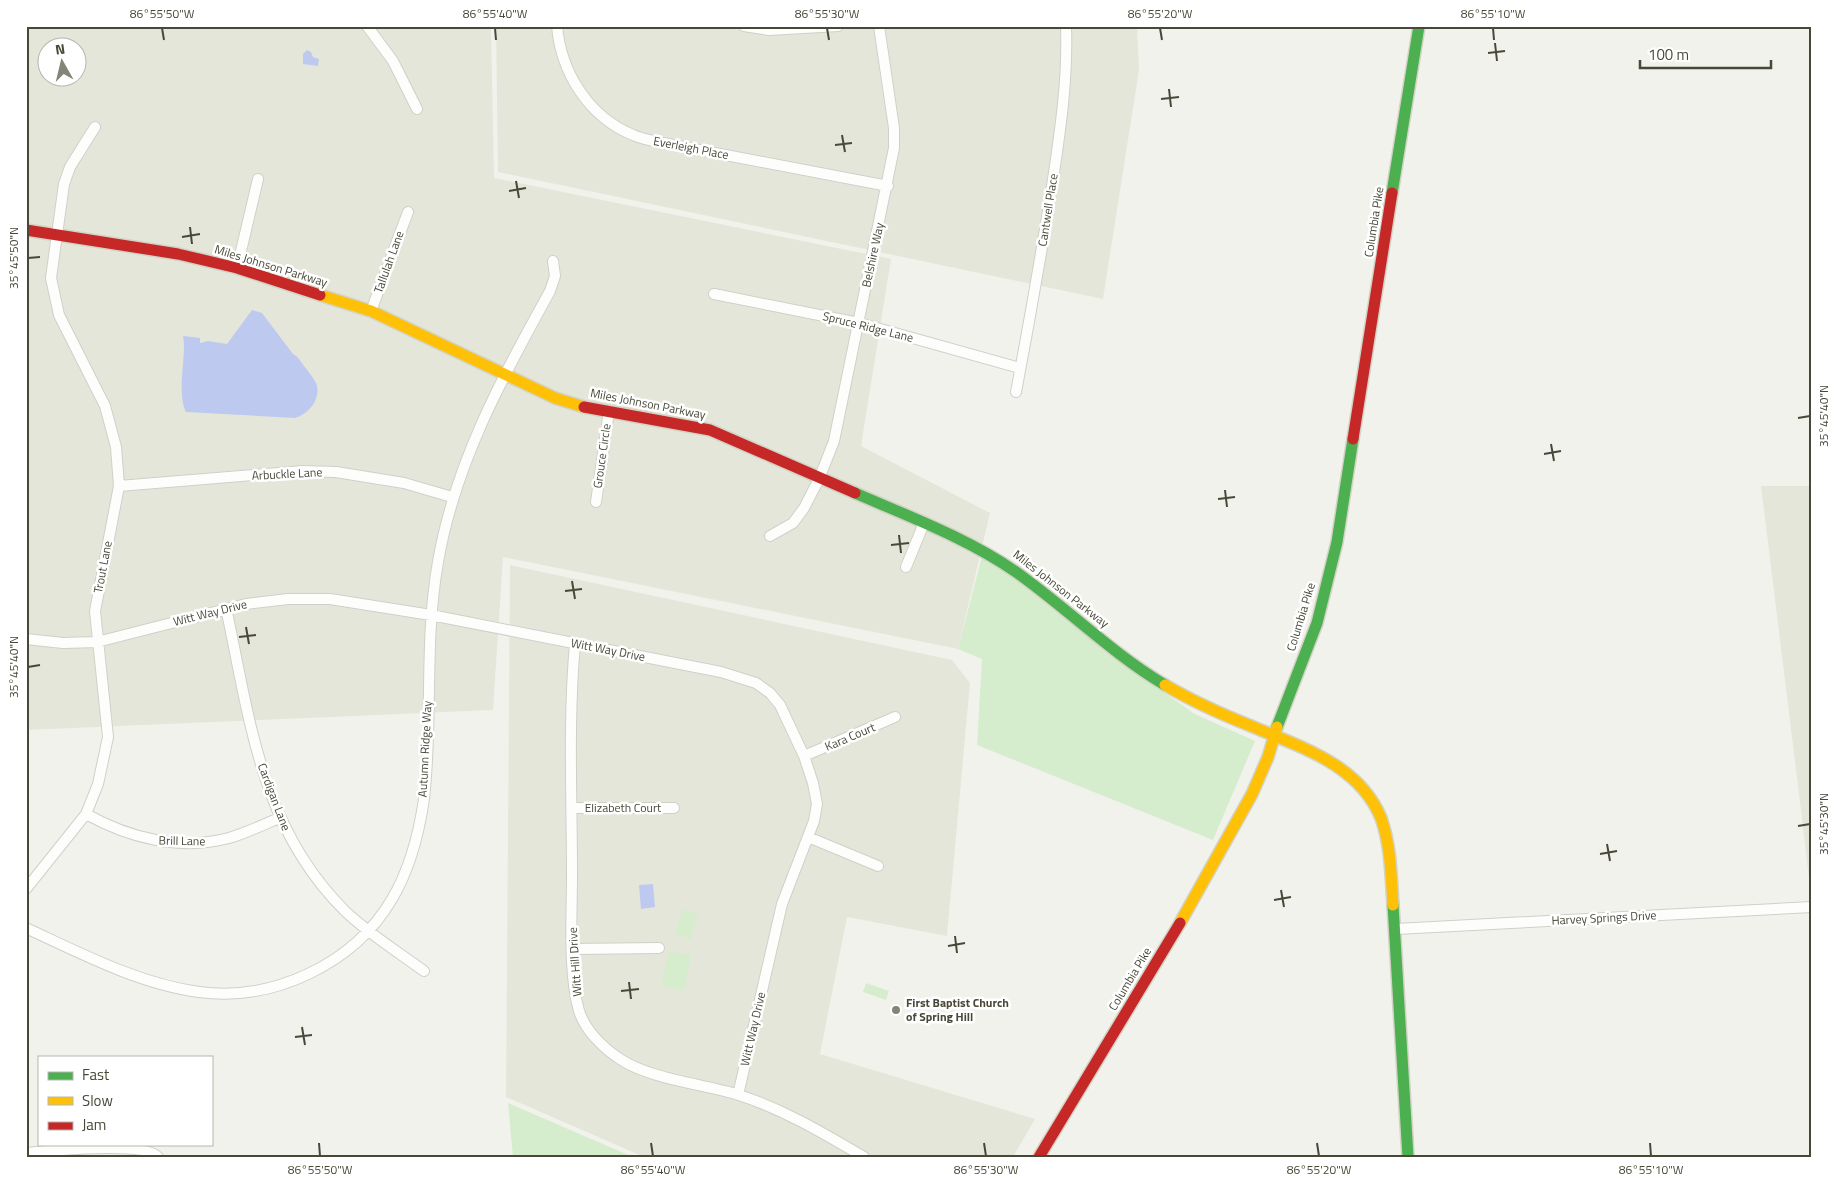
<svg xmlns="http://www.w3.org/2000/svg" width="1838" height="1183" font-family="'Titillium Web',sans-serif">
  <rect width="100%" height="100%" fill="#f2f2ed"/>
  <path fill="#e5e6da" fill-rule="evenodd" d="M26,26H491L494,178L891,259L861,446L990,513L958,649L503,557L493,710L26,730ZM48,48H78V78H48Z
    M496,26H1137L1139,70L1103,299L498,172Z
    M1761,486H1812V905L1801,810Z
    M510,565L952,660L970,683L947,936L847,917L820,1054L1035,1119L1013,1157H644L506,1097Z"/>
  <path fill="#d5edcd" d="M982,556L1005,569L1107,653L1195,714L1255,741L1213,840L977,745L982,659L958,649Z
    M682,909L698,914L691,939L675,934Z
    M669,951L691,955L684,991L661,986Z
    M866,983L889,991L886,1000L863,992Z
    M508,1103L633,1157H513Z"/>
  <path fill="#bec9f0" d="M307,50L311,52L313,57L319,59L318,66L303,64V54Z
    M252,310L262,313L293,354C299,357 300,361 304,366C308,371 313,377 316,383C322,398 309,414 295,418L186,412C176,392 187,355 183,336L200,338V343L208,341L227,344Z
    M653,884L655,907L641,909L639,885Z"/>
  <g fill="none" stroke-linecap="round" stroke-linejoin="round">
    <defs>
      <path id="street" d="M367,26L393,61L417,109
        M557,26C561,73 589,117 633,135C642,139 653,141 663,143L888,186
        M744,26L769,30L838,26
        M237,268L258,179
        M714,294L859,323L1020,368
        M371,311L408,212
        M1016,392C1029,324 1041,255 1052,186C1060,133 1068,80 1066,26
        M119,486L303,471L336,472L404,483L452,497
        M596,502L609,411
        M770,536L793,523L804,508L819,479L834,441L894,148V128L879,26
        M906,567L924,523
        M226,608C250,719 260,827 345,911C369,934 398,952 424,971
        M26,639L63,643L97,642L246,604L288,599H330L431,615L721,672L756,683L770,693L780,705L804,756L813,783L817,804L814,821L782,904L738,1095
        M575,644C568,721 572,798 572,875C572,916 568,972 579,1011C585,1030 603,1048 620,1059C650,1079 703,1084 739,1095C785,1110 823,1133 864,1157
        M804,756L895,717
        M572,808H674
        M86,814C129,838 180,851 229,838C246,833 263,825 279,818
        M808,837L878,866
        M26,889L86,814L98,784L108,737L95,611L119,486L116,447L105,406L59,315L51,278L64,184L70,167L95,127
        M26,928C80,953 139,984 199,992C273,1002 354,964 392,899C410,869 419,833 424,799C433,720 424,640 438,562C455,463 502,378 550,291L555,276L553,261
        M1396,929L1812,907
        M573,949L659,948
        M26,1153C50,1151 144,1141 158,1157"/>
      <path id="fast" d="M1392,193L1419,26
        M855,493C910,517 967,538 1016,572C1067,608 1111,653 1165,685
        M1277,727L1317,623L1337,542L1353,439
        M1393,905L1408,1157"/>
      <path id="slow" d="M320,295L371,311L555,398L584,407
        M1165,685C1192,701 1221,714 1251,726C1300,747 1359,764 1381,818C1391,846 1391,876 1393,905
        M1180,923L1252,794L1268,757L1277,727"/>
      <path id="jam" d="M26,230L178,254L237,268L320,295
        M584,407L710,430L855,493
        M1353,439L1392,193
        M1039,1157L1180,923"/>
    </defs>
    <use href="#street" stroke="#d0d0ca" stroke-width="12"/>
    <use href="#fast" stroke="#d2d3c5" stroke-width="14"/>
    <use href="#slow" stroke="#d2d3c5" stroke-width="14"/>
    <use href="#jam" stroke="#d2d3c5" stroke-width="14"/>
    <use href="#street" stroke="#fdfdfc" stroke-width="10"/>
    <use href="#fast" stroke="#4caf50" stroke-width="11"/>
    <use href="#slow" stroke="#ffc107" stroke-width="11"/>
    <use href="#jam" stroke="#c62828" stroke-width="11"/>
  </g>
  <path fill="none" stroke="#494838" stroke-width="2" d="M162,28L164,40M495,28L496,40M827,28L829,40M1160,28L1162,40M1493,28L1494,40M1495,43L1497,61M1488,53L1505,51M1169,89L1171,107M1161,99L1179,97M842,135L845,152M835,145L852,143M516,181L519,198M509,191L526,188M190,227L192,244M182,237L200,234M28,258L40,257M1798,418L1810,416M1551,444L1554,461M1544,454L1561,451M1225,490L1227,507M1218,499L1235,497M899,535L901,553M891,545L909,543M572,581L575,599M565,591L582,589M246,627L249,644M239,637L256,635M28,667L40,665M1798,826L1810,824M1607,844L1610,861M1600,854L1617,851M1281,890L1284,907M1274,900L1291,897M955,936L957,953M948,946L965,943M629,982L631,999M621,991L639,989M302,1027L305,1045M295,1037L312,1035M319,1143L320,1156M651,1143L653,1156M984,1143L986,1156M1317,1143L1319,1156M1650,1143L1651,1156"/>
  <circle fill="#848477" stroke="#fff" stroke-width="2" cx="896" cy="1010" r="5"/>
  <g text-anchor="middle" stroke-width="5" stroke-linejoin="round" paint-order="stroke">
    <g font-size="12" fill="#494838" stroke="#fff">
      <text transform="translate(691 148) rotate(11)" y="4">Everleigh Place</text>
      <text transform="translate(1048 210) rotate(-81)" y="4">Cantwell Place</text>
      <text transform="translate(1374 222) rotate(-81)" y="4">Columbia Pike</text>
      <text transform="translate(873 255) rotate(-78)" y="4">Belshire Way</text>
      <text transform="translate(389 262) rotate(-70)" y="4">Tallulah Lane</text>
      <text transform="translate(271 266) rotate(17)" y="4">Miles Johnson Parkway</text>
      <text transform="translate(868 327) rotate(14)" y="4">Spruce Ridge Lane</text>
      <text transform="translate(648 404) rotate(11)" y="4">Miles Johnson Parkway</text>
      <text transform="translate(602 456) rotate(-82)" y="4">Grouce Circle</text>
      <text transform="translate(287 474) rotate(-3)" y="4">Arbuckle Lane</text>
      <text transform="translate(103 567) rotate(-79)" y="4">Trout Lane</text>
      <text transform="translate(1061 589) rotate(38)" y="4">Miles Johnson Parkway</text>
      <text transform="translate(210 613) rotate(-14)" y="4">Witt Way Drive</text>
      <text transform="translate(1301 617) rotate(-73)" y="4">Columbia Pike</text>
      <text transform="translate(608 650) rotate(11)" y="4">Witt Way Drive</text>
      <text transform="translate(850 737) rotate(-23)" y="4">Kara Court</text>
      <text transform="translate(425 749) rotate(-87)" y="4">Autumn Ridge Way</text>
      <text transform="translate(274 797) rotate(69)" y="4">Cardigan Lane</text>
      <text x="623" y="812">Elizabeth Court</text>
      <text transform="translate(182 841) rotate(1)" y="4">Brill Lane</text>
      <text transform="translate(1604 918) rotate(-3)" y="4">Harvey Springs Drive</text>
      <text transform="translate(575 962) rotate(-94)" y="4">Witt Hill Drive</text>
      <text transform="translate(1130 979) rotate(-59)" y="4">Columbia Pike</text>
      <text transform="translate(753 1029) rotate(-77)" y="4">Witt Way Drive</text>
    </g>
    <g font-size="12" font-weight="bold" fill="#494838" stroke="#fff" text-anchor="start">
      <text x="906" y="1007">First Baptist Church<tspan x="906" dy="14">of Spring Hill</tspan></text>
    </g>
  </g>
  <rect width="1838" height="1183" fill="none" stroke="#ffffff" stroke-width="55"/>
  <rect x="38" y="1056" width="175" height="90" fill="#ffffff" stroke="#b6b6af"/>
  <rect x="48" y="1072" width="25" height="8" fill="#4caf50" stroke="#b6b6af"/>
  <text x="82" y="1080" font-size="15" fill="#494838">Fast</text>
  <rect x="48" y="1097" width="25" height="8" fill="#ffc107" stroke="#b6b6af"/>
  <text x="82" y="1106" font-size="15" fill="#494838">Slow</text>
  <rect x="48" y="1122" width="25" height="8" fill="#c62828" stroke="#b6b6af"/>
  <text x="82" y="1130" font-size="15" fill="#494838">Jam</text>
  <g transform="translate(62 62) rotate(352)"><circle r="24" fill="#ffffff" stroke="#b6b6af"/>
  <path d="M0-4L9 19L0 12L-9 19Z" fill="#848477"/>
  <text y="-8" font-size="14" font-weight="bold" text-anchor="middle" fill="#494838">N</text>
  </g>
  <path d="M1640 60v8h131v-8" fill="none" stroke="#494838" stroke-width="2.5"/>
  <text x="1648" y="60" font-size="15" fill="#494838" stroke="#ffffff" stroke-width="4" paint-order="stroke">100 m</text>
  <rect x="28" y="28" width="1782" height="1128" fill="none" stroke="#494838" stroke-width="2"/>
  <g font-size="12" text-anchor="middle" fill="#494838">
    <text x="162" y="18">86°55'50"W</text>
    <text x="495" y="18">86°55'40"W</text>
    <text x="827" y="18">86°55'30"W</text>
    <text x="1160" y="18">86°55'20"W</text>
    <text x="1493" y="18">86°55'10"W</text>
    <text transform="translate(14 258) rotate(-90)" y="4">35°45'50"N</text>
    <text transform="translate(1824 416) rotate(-90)" y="4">35°45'40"N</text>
    <text transform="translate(14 667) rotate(-90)" y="4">35°45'40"N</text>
    <text transform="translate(1824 824) rotate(-90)" y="4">35°45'30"N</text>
    <text x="320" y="1174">86°55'50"W</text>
    <text x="653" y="1174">86°55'40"W</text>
    <text x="986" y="1174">86°55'30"W</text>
    <text x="1319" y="1174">86°55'20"W</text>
    <text x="1651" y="1174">86°55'10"W</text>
  </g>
</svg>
